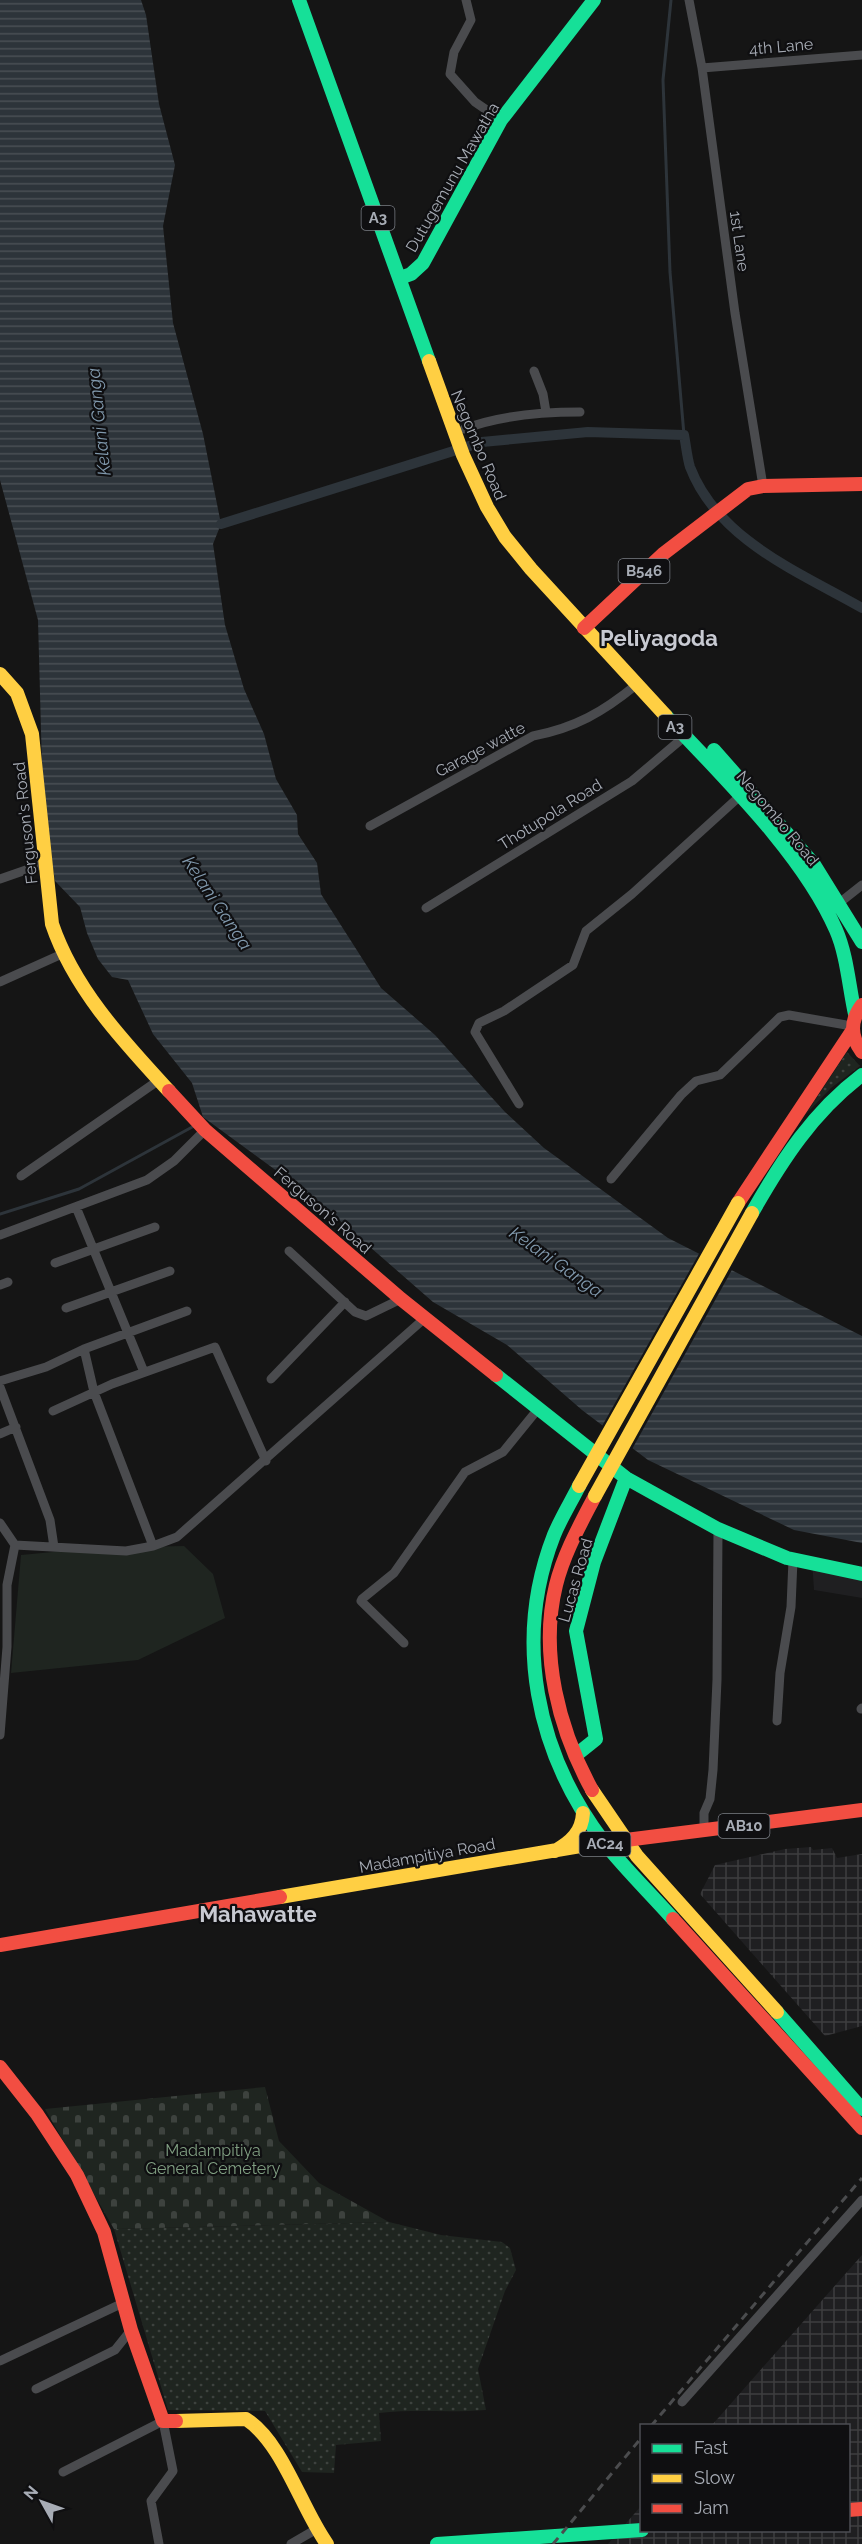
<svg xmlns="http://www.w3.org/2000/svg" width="862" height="2544" font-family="Raleway,sans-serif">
  <defs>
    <pattern id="industrial-grid" width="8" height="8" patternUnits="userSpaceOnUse" patternTransform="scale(1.5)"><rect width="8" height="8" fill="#1f1f21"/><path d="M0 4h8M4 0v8" fill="none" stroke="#3d3d3f"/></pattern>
    <pattern id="grass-dots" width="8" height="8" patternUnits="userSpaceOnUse" patternTransform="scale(1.5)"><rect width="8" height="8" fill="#1f2520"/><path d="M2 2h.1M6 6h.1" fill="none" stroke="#3d423e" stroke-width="1.8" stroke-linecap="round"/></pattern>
    <pattern id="cemetery-stones" width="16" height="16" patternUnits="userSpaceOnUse" patternTransform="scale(1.5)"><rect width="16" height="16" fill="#1f2520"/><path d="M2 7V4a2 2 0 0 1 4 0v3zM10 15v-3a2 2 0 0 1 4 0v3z" fill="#3d423e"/></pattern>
    <pattern id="water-rules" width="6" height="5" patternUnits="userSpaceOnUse" patternTransform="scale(1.5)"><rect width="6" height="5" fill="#2d343a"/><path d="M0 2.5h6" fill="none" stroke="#494f54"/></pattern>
  </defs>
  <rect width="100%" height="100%" fill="#151515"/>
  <path fill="#1f1f21" d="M812,1561L862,1572V1598L814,1590Z"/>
  <path fill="url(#industrial-grid)" d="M811,1847L813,1850L832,1848L837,1858L862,1854V2026L825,2036L700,1894L715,1865L785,1849Z
    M862,2255V2544H608L641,2506L642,2530H848V2426L712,2425Z"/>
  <path fill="url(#grass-dots)" d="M847,1052L860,1066L831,1088L806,1114Z
    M389,2222L441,2235L502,2242L510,2248L516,2270L505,2291L478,2369L486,2410C450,2413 415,2409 379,2413L381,2441L336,2445L334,2473L302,2472L265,2411L168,2410L114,2229Z"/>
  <path fill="url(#cemetery-stones)" d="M265,2087L279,2141L319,2183L389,2222L114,2229L45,2109Z"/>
  <path fill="#1f2520" d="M184,1546L213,1574L225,1618L138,1660L11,1673L21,1555L94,1548Z"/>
  <path fill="url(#water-rules)" d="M0,0H141L146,15L159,104L175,165L163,226L173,323L203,434L221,524L213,544L225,625L244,689L264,734L276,779L297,815L298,834L317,863L321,894L381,988L435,1035L505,1112L544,1148L668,1238L862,1336V1543L794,1530L648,1460L582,1410L507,1345L433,1302L315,1199L203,1117L192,1083L153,1034L128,980L112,977L98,959L87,933L80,907L55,881L43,804L38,620L0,480Z"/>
  <path fill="#151515" d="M700,1252L733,1268L631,1451L601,1428Z"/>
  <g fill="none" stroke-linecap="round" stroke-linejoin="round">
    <path stroke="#2d343a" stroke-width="3" d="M671,0L663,80L670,272L684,435
      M0,1214L79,1189L194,1126"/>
    <path stroke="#2d343a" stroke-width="10" d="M221,524L482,442L588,432L684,435C686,445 687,457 690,467C718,540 799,572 862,608"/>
    <path stroke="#4a4b4e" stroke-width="9" d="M466,0L471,20L454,52L450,74L475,102L501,120
      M689,0L702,68L735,313L763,486
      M702,68L862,55
      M534,371L543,394L546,412
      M464,429C501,415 541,412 580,412
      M370,826L533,736C575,728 603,712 636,685
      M0,879L46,863
      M838,904L862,885
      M426,908L632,781L684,737
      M0,982L62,954
      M519,1104L475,1032L479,1023L504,1011L573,965L586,931L632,894L740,796
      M21,1176L159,1080
      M611,1179L681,1095L696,1081L720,1075L780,1017L789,1015L852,1026
      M76,1207L144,1372
      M0,1235L147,1180L174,1161L205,1130
      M289,1251L355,1312L366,1316L401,1299
      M55,1263L155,1227
      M0,1285L8,1282
      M66,1308L170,1271
      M84,1349L94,1392L153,1546
      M271,1379L345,1302
      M0,1381L46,1367L84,1349L187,1311
      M0,1387L50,1520L54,1547
      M53,1411L112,1384L215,1347L266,1461
      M0,1434L16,1427
      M0,1523L15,1545
      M404,1643L361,1601L362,1599L394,1573L465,1472L503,1452L538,1409
      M861,1709L862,1708
      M777,1721L780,1673L791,1607L793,1560
      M0,1735L7,1647V1585L15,1545L126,1551L153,1546L177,1537L425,1318
      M704,1830V1813L710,1799L713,1770L717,1680L718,1529
      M0,2361L125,2302
      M36,2389L115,2350L131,2330
      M682,2402L862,2200
      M63,2472L163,2421L173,2471L151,2501L159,2544
      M291,2544L315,2530"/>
    <path stroke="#16e098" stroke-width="14" d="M299,0L429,361
      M400,278L411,274L423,263L501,120L594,0
      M666,716C723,777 803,854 836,930C847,955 849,987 855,1014
      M714,750L813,863L862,942
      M752,1213C782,1160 813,1112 862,1075
      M496,1375L626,1478L718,1529L787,1558L862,1574
      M579,1486C571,1502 561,1518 554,1535C513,1640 536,1752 603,1841C624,1868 650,1893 673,1919
      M576,1755L596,1739L576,1631L594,1562L626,1478
      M777,2012L862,2109
      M437,2544L642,2530"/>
    <path stroke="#ffcf43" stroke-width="14" d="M429,361L463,455L487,507L505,537L531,569L666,716
      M0,674L17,693L32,734L52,924C74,989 123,1041 169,1091
      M592,1790L637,1856L777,2012
      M555,1851C571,1842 582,1832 583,1813
      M280,1897L604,1842
      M176,2421L246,2419C283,2443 301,2508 327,2544"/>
    <path stroke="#f24e42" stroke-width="14" d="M584,628L663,554L748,489L763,486L862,484
      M862,1005C850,1021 850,1036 862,1052
      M169,1091L205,1130L401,1299L496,1375
      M738,1203L852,1031
      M592,1790C559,1730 539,1654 556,1585C564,1553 580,1525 595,1496
      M618,1841L862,1810
      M673,1919L862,2128
      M0,1945L280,1897
      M0,2067L37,2114L77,2175L104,2232L131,2330L163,2421H176
      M848,2510L862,2509"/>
    <path stroke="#4b4c4e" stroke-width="3" stroke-dasharray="8 6" stroke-linecap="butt" d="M651,2426L862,2178
      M553,2544L642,2437"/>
    <path stroke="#ffcf43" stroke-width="14" d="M579,1486L738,1203
      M595,1496L752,1213"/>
  </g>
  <g text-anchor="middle" stroke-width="4.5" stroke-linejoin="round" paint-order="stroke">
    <g fill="#0f0f11" stroke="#797d84" stroke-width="1.5">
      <rect x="361.5" y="206" width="33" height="24" rx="4.5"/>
      <rect x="618.5" y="559" width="51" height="24" rx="4.5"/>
      <rect x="658.5" y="715" width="33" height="24" rx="4.5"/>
      <rect x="718.5" y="1814" width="51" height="24" rx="4.5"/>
      <rect x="579.5" y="1832" width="51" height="24" rx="4.5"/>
    </g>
    <g font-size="15" font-weight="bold" fill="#a7acb5">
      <text x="378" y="223">A3</text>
      <text x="644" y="576">B546</text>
      <text x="675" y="732">A3</text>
      <text x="744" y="1831">AB10</text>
      <text x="605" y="1849">AC24</text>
    </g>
    <g font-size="16" fill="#a7acb5" stroke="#0f0f11">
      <text transform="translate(781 46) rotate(-5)" y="6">4th Lane</text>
      <text transform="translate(452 177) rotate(-60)" y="6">Dutugemunu Mawatha</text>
      <text transform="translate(740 241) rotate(82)" y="6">1st Lane</text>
      <text transform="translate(479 445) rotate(67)" y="6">Negombo Road</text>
      <text transform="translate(480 749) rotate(-28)" y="6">Garage watte</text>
      <text transform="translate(550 814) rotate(-32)" y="6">Thotupola Road</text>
      <text transform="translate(778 818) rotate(50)" y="6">Negombo Road</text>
      <text transform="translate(25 823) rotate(-96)" y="6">Ferguson's Road</text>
      <text transform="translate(323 1210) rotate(41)" y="6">Ferguson's Road</text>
      <text transform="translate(575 1580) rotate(-74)" y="6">Lucas Road</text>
      <text transform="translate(427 1855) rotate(-10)" y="6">Madampitiya Road</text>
    </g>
    <g font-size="16" fill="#809f82" stroke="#0f0f11">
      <text x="213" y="2156">Madampitiya<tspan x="213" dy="18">General Cemetery</tspan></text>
    </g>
    <g font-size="18" font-style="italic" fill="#8199ad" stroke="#0f0f11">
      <text transform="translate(99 422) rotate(-96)" y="6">Kelani Ganga</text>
      <text transform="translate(217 903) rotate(56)" y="6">Kelani Ganga</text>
      <text transform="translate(556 1262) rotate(35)" y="6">Kelani Ganga</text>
    </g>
    <g font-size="22" font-weight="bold" fill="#c8cad2" stroke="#0f0f11">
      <text x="659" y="646">Peliyagoda</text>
      <text x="258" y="1922">Mahawatte</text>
    </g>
  </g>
  <rect x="640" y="2424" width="210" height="108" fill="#0f0f11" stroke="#4c4e53" stroke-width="1.5"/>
  <rect x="652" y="2444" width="30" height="9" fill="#16e098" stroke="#4c4e53" stroke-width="1.5"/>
  <text x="694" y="2454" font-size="18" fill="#a7acb5">Fast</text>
  <rect x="652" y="2474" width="30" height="9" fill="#ffcf43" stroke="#4c4e53" stroke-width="1.5"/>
  <text x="694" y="2484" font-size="18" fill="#a7acb5">Slow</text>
  <rect x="652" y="2504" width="30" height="9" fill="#f24e42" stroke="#4c4e53" stroke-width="1.5"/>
  <text x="694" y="2514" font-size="18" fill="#a7acb5">Jam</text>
  <g transform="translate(42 2502) rotate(310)" stroke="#0f0f11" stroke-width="4.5" paint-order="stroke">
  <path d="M0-4.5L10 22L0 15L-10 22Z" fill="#a7acb5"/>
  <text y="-9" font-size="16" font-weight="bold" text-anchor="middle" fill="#a7acb5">N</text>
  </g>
</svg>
